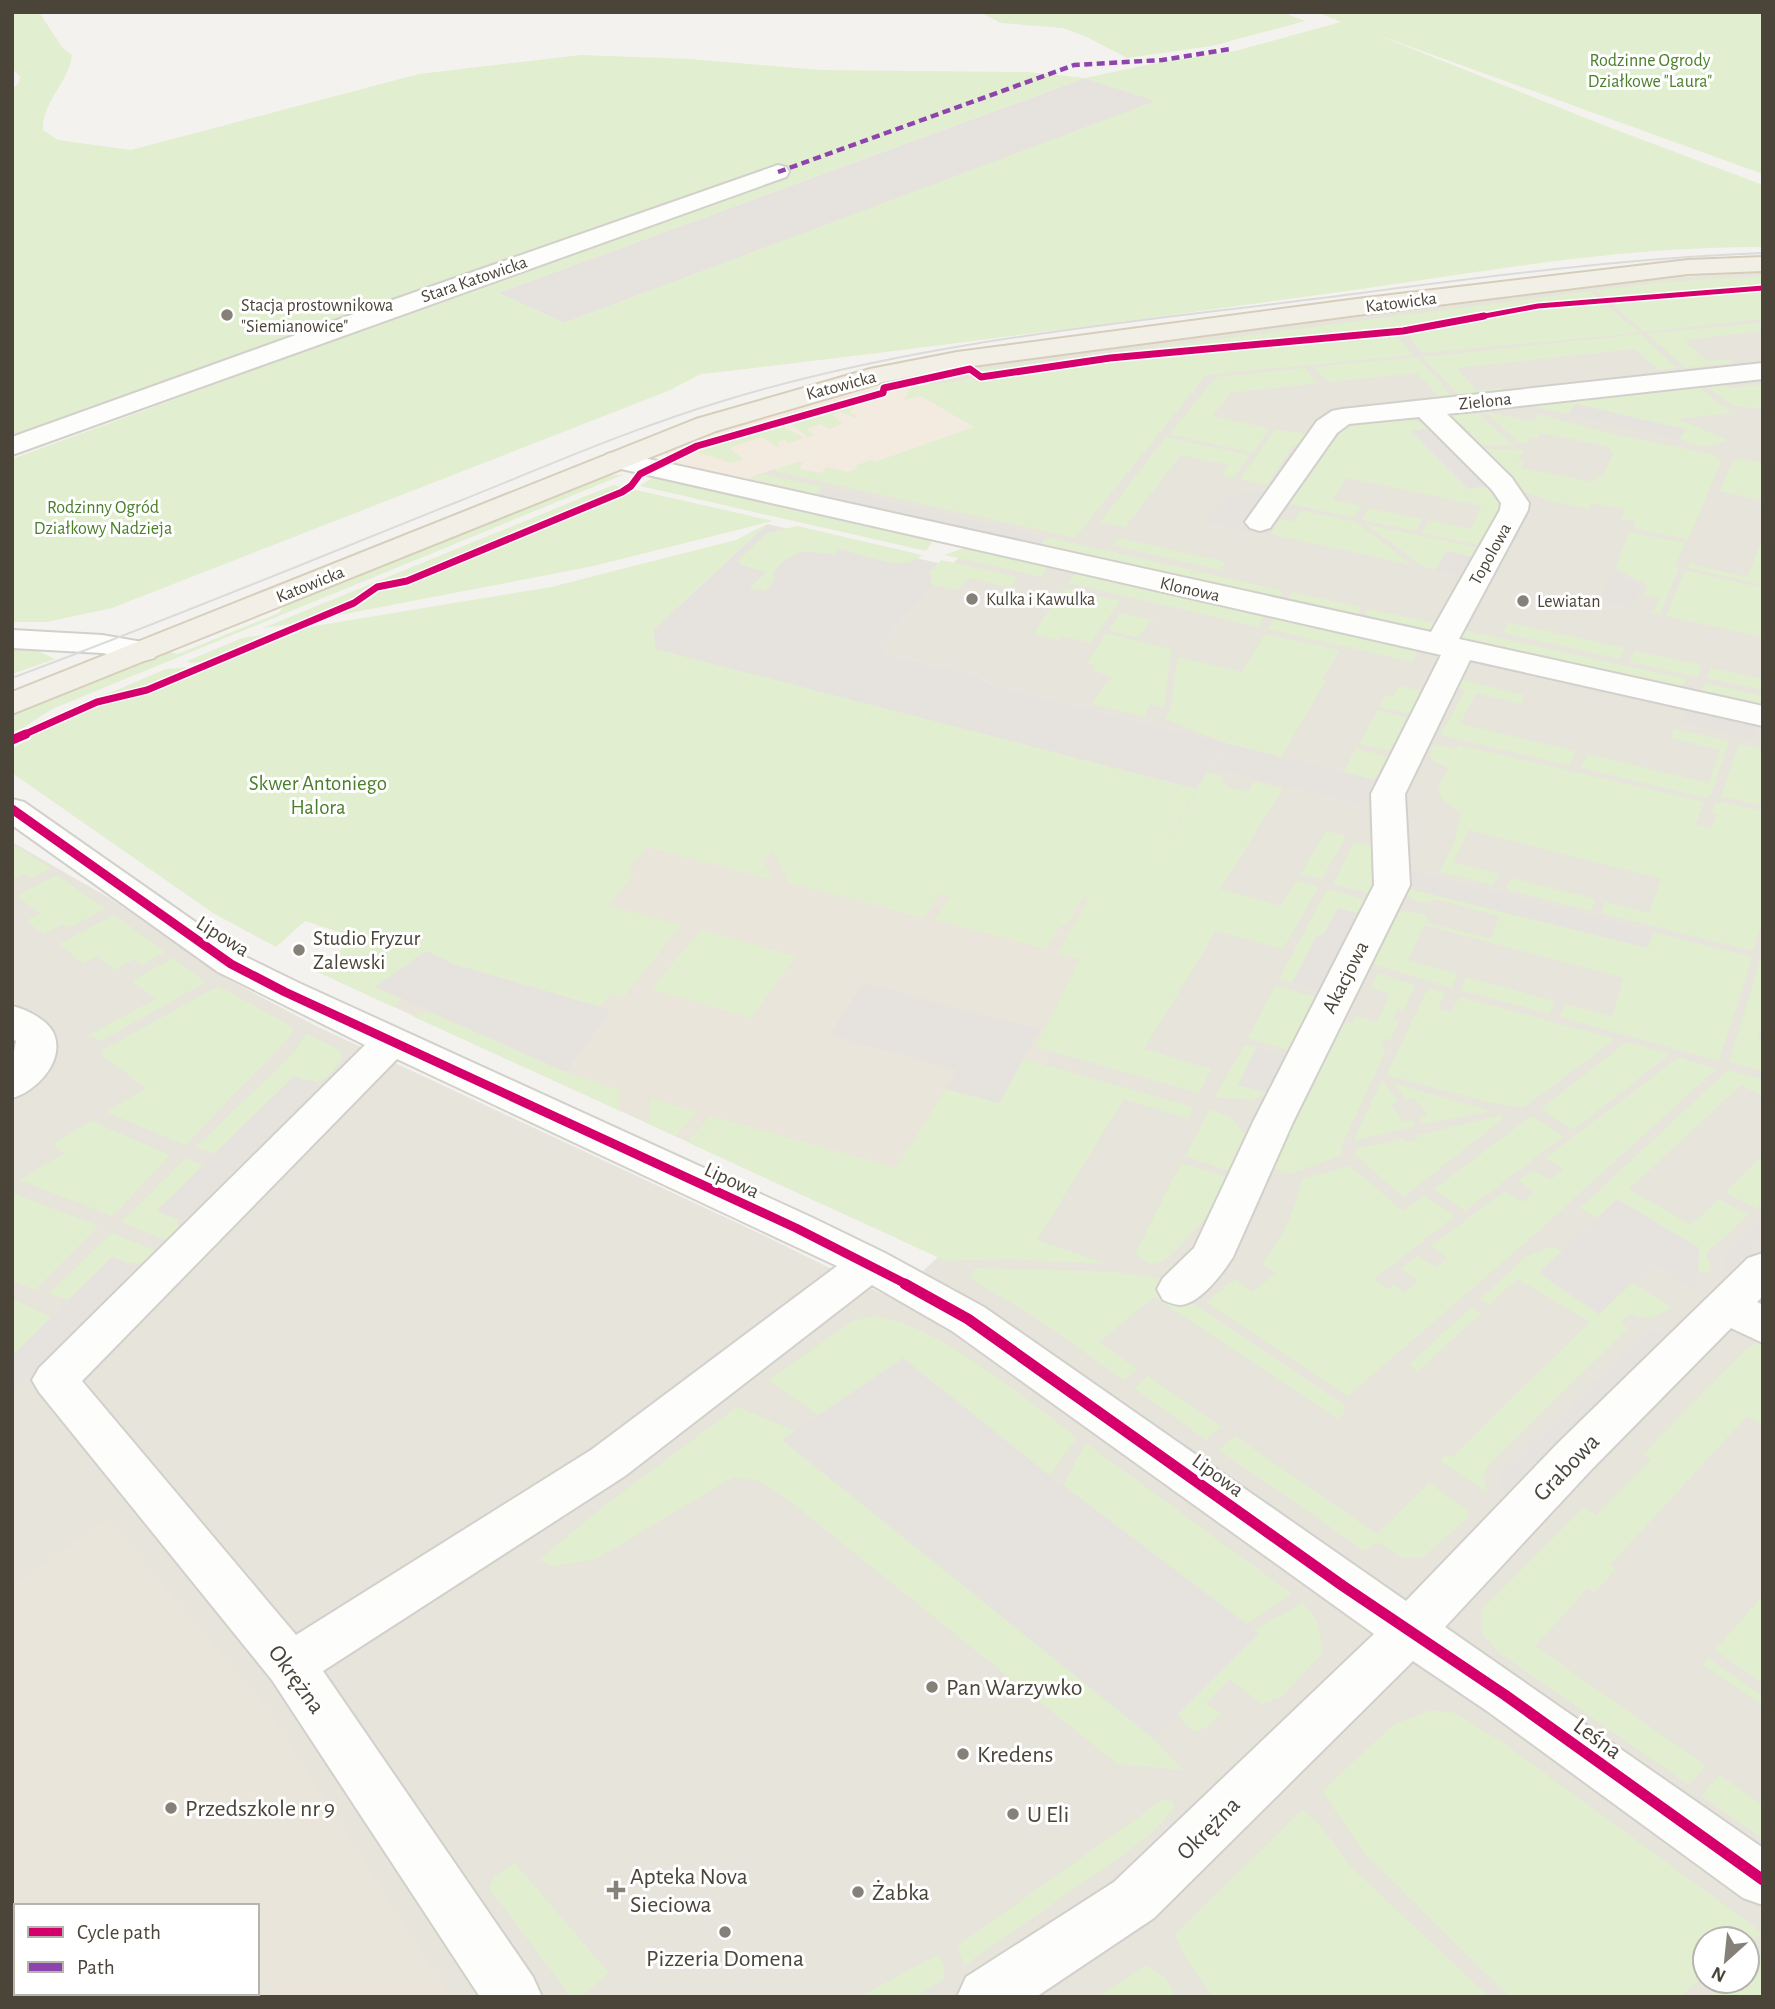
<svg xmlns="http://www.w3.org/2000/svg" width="1775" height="2009" font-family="'Alegreya Sans',sans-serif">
  <rect width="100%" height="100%" fill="#f4f2ee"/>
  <path fill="#e7e4dc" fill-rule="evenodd" d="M1763,272V1997H12V842L111,899L229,980L316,1026L763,1235L893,1299L938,1257L1196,789L1225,743L988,684L980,676L886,654L880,645L977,537L745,483L754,476L774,469L832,482L999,424L926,382L920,376L966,364L1634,280ZM16,1906H257V1993H16ZM1705,1939H1747V1981H1705Z"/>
  <path fill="#f3ebdf" d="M920,376L926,382L1000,425L832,482L774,469L754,476L745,483L675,467L665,460V453L687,442L835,393Z"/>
  <path fill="#e6e2de" d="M1085,78L1156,101L564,323L498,293Z
    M767,524L951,566L880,645L886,654L980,676L988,684L1226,743L1196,789L655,650L653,630Z"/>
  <path fill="#eae5da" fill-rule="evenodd" d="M655,650L1196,789L938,1257L318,972Z
    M106,1519L268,1710L450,1997H12V1587ZM16,1906H257V1993H16Z"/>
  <path fill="#e1eecf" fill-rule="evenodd" d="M12,12H39L62,47L72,55C69,82 42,102 43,130L58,140L131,150L419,74L581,55L690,59L820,70L1027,72L1085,78L1156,63L1235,51L1341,22L1317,12H1763V174L1375,34L1603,125L1763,185V247C1616,246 1470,274 1325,294C1117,323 910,350 701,374L668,391L112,608L47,622H12V459L403,315L375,306L12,437V89L19,83L20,77L12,68ZM1085,78L1155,101L564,323L498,293Z
    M979,12H1282L1305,21L1212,46L1127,58L1087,37L1063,28L1001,23Z
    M1763,271V273L1693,276L1591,287L1078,352L946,371L908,383L942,369L1048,353L1659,277Z
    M1763,276V286L1604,297L1596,290L1663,282Z
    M1590,291L1598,297L1533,304L1384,330L1107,356L986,374L977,370Z
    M1763,291V319L1644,332L1611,302Z
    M1604,303L1640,333L1423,353L1405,333L1460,325L1522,311Z
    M1763,322V331L1684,340L1707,361L1729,359L1733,363L1686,368L1647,334Z
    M1395,334L1413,355L1206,375L1075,538L773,471L800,461L804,462L798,469L821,473L827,467L848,472L859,468L856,465L872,460L875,462L974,427L921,396L904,400L911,387L972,379L977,382L1103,362Z
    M1640,334L1677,368L1658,370L1635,349L1457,368L1477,391L1501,388L1505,392L1460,396L1423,357Z
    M1417,357L1453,397L1409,403L1407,401L1439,397L1417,373L1327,382L1313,367Z
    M1305,368L1318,383L1231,393L1212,416L1267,428L1268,431L1253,453L1173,435L1171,432L1216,377Z
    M1698,381L1723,382L1730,388L1763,384V409L1733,406Z
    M1693,383L1732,413L1678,419L1728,440C1713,447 1693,449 1680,437L1685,429L1576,404L1568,414L1512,401Z
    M868,398L867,404L857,403L849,413L856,415L857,418L840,412L832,415L843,424L829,429L821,424L806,429L814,435L808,437L791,424L784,427L804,438L788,443L784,440L777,443L780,446L777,447L762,437L729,448L743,459L731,463L697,452L763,428Z
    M1477,404H1487L1485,412L1534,421L1538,414L1604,432L1711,454L1721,461L1688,540L1633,528L1636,521L1620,519L1626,510L1592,503L1588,509L1548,500L1517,489L1474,449L1524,450L1518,460L1524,462L1521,468L1593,482L1596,476L1602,477L1614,453L1609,451L1610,447L1541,433L1537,439L1531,438L1527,444L1518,442Z
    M1469,405L1514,446L1471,445L1462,436L1473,435L1457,421L1442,422L1449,412Z
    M1404,416L1430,428L1411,432C1434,447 1495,481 1501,507L1482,546L1421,533L1429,520L1470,529L1482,506L1347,478L1332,500L1361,506L1354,518L1282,502L1330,430L1351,419Z
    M1275,429L1312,435L1308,442L1293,445L1267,485L1240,479Z
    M1166,437L1250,455L1234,478L1222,475L1229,465L1181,455L1125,527L1100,522Z
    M1740,459L1763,463V501L1720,491L1733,460Z
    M759,473L823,487L813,497L755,484L751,480Z
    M625,474L52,709L12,735V715L169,652L178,654L279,613L284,605L579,485L599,477Z
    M653,477L920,536L932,542L926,551L640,486Z
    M613,485L623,487L407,577L375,584L350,600L298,623L263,628Z
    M636,490L773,521L594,566L334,616L360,605L380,591L418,581Z
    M1369,508L1423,519L1415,531L1362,520Z
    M1301,510L1356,522L1412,565L1270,534L1280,519L1293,522Z
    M767,524L653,630L656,649L1196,789L1150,873L1207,772L1223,777L1222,781L1228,787L1248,792L1255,781L1283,789L1220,889L1281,906L1297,880L1319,887L1283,949L1216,931L1144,1049L1211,1069L1199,1093L1035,1047L1080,959L1057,954L1089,898H1083L1066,926L1060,925L1047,949L935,920L950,897L940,894L924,918L789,883L773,851L763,861L773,880L647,847L627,870L635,873L608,905L681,925L624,997L611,994L600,1007L453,964L426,951L376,987L402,999L393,1007L318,972L354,937L305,921L276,947L213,913L12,773V750L26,739L70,719L100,706L151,693L309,627L551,587L736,540Z
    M1365,524L1480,548L1475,557L1446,551L1436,570L1424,567Z
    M797,526L922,555C903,574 866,555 840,549L833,555C805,549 793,549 773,572L775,580L765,591L749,588L766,572L741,565L738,560L767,533Z
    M1629,532L1685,543L1675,566L1679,568L1660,614L1640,610L1654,611L1660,598L1643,595L1648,586L1616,568Z
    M1046,537L1283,591L1279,599L1037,548Z
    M1119,538L1226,562L1220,570L1112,545Z
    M1763,538V585L1689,568L1686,564L1695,561L1694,565L1747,577Z
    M964,548L1043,565L1047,568L1041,577L944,555Z
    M941,560L1018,577L1010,588L968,578L958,590L930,584L932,578L929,572Z
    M1685,570L1763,588V637L1666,616Z
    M1077,572L1265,615L1258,627L1068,583Z
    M1064,588L1120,601L1091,643L1062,636L1058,640L1033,634Z
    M1292,592L1361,607L1358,615L1310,604L1300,606L1287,600Z
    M1368,609L1439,624L1421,631H1408L1404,625L1364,616Z
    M1120,613L1158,621L1149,622L1138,638L1108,630Z
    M1275,618L1418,650L1413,662L1267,629Z
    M1505,622L1625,648L1620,659L1503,633L1507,624Z
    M1464,630L1686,679L1683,687L1470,640L1460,642L1452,633Z
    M274,633L204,662L190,663L187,661L242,638Z
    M1106,633L1171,649L1164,707L1151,704L1144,717L1091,704L1112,677L1093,670L1095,665L1087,663Z
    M1265,634L1340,650L1322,679L1326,681L1281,757L1228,744L1165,719L1170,710L1178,657L1242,672Z
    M12,648L38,651L55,659L12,674Z
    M1635,651L1702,665L1697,677L1629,662Z
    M192,667L139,689L100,697L166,669Z
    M1711,668L1763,679V690L1707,678Z
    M1455,678L1524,695L1521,704L1476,693L1460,724L1576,751L1570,766L1440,735L1465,691L1453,682Z
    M1704,683L1763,696V704L1710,692L1708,696L1700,693Z
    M1399,686L1422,691L1409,714L1379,707L1386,695L1393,696Z
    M1378,710L1407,718L1390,751L1359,744Z
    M1674,729L1729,741L1711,795L1705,798L1581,768L1588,754L1709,783L1720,750L1671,738Z
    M1433,744L1456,749L1459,745L1705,802L1695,824L1711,829L1716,816L1720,815L1712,813L1714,804L1721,802L1763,811V919L1753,951L1601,913L1605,902L1649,913L1661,879L1469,830L1453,862L1499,874L1493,885L1440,872L1455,840L1461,813L1443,800L1437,789L1449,768L1433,761L1430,755Z
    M1739,744L1763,749V804L1756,805L1721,796Z
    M1356,748L1388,757L1374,780L1343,772Z
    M1326,831L1346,836L1322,879L1300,875Z
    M1354,842L1381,849L1378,878L1371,894L1333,884Z
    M12,844L51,868L31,879L24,874L12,879Z
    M57,875L105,909L69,928L63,924L44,934L26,921L40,913L16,896Z
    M1511,878L1596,899L1591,911L1506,889Z
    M1407,888L1648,948L1653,932L1752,957L1719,1061L1560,1017L1565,1004L1612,1016L1624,978L1424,925L1408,960L1458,974L1452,988L1366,962L1397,910L1425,914L1428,917L1425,922L1491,939L1499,916L1435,899L1427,903C1419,901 1408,900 1404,892Z
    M1327,889L1367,900L1360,914L1338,908L1324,934L1317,936L1292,983L1279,979Z
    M114,915L165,952L142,965L134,959L116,970L97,956L83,963L59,944Z
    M701,930L796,956L751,1018L651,989Z
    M1763,951V1023L1758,1039L1763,1040V1071L1729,1062Z
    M173,958L206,982L101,1041L89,1035L156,999L132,981Z
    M1377,973L1415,985L1403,1011L1398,1009L1393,1018L1399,1021L1390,1040L1384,1039L1381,1048L1386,1050L1342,1145V1155L1291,1174L1270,1167L1333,1026L1352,1022L1355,1016L1377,1022L1390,994L1371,988Z
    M1466,977L1554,1001L1549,1014L1461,990Z
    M218,986L289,1025L293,1030L289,1038L185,1145L106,1112L146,1088L103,1056L101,1051Z
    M1275,986L1319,998L1290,1051L1248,1038Z
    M1428,988L1445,993L1438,1009L1451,1012L1460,997L1615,1039L1523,1108L1488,1102L1386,1075Z
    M427,1011L566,1072L619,1090L620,1111L412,1016Z
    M307,1033L340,1051L342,1058C325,1082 322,1086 294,1076L215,1153L196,1147L292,1054Z
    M1626,1042L1670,1054L1573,1130L1541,1109Z
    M1244,1045L1256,1048L1239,1085L1269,1093L1252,1100L1215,1097Z
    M1679,1057L1716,1069L1534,1235L1348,1396L1206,1302L1235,1279L1253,1292L1276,1273L1262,1263C1284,1239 1294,1210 1302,1179L1350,1166L1403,1211L1424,1195L1455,1216L1374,1279L1388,1289L1394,1285L1405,1293L1418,1281L1401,1269L1417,1256L1436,1267L1447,1258L1431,1246L1505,1191L1523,1202L1535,1192L1518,1180L1533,1170L1550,1180L1563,1169L1545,1158Z
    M1024,1059L1193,1107L1188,1119L1124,1099L1037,1240L1107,1264L1008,1259L946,1261L687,1142L711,1116L896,1168L946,1089L999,1103Z
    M1728,1070L1763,1079V1096L1741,1085L1629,1189L1691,1225L1719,1199L1748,1215L1706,1254L1711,1267L1708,1273L1698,1271L1699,1248L1617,1199L1597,1218L1580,1208Z
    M1382,1080L1399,1102L1391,1105L1404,1122L1412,1120L1416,1126L1353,1141Z
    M1393,1083L1491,1111L1424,1124L1419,1118L1428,1116L1414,1098L1406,1100Z
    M650,1098L697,1112L676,1136L646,1122L650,1115Z
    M1210,1109L1231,1118L1247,1136L1229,1171L1185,1156Z
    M1501,1115L1503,1119L1403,1197L1354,1154L1359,1148L1402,1139L1406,1142L1418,1140L1415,1136Z
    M1531,1116L1564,1136L1465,1211L1434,1189Z
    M91,1121L170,1155L113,1216L19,1180L64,1153L53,1144Z
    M1763,1155V1202L1756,1209L1725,1192Z
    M186,1158L203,1165L157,1211L178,1219V1228L166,1240L121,1222Z
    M1181,1163L1235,1180C1225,1196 1176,1254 1161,1262C1157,1264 1153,1263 1150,1264L1135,1254Z
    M12,1193L99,1226L35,1290L12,1281Z
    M112,1233L154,1250L152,1257C136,1267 128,1264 112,1257L69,1300L48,1294Z
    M1550,1247L1562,1251L1539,1273L1599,1314L1631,1282L1671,1307C1657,1318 1647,1321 1630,1313L1621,1323L1628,1328L1487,1466L1483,1478L1488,1493L1440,1461L1446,1455L1451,1458L1590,1322L1517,1279L1489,1305L1480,1299L1527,1256Z
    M976,1268L1119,1272L1170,1280V1288L1344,1405L1345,1412L1338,1419L1154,1297L1099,1342L1137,1369L1124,1380L1032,1315L969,1278Z
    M12,1299L52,1317L12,1356Z
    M1471,1307L1481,1313L1418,1371L1409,1365Z
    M874,1316C940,1325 1022,1398 1077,1437L1050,1476L903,1359L818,1415L768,1380L853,1321Z
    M1761,1339L1763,1425L1747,1416L1610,1565L1616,1569L1594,1592L1588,1588L1535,1646L1706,1766L1689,1785L1498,1652L1482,1633L1481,1610L1584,1507L1596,1515L1651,1460L1643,1454L1747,1349Z
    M1148,1376L1221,1427L1206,1440L1134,1388Z
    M737,1407L795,1431L783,1440L1153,1738L1183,1770L1117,1764L785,1497L759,1481L733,1477L596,1559L553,1566L539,1560L605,1505Z
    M1235,1436L1377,1534L1429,1483L1468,1510V1518L1422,1558H1402L1378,1542L1365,1551L1219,1450Z
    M1086,1443L1292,1594L1247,1624L1063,1485Z
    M1763,1595V1683L1715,1650Z
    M1302,1603C1321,1621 1321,1630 1321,1655L1281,1697L1261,1704L1230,1679L1206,1703L1221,1714L1207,1727L1195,1732L1185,1724L1178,1712L1258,1634L1254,1630Z
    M1708,1658L1763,1696V1706L1703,1665Z
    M1432,1710L1455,1713L1502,1742L1763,1933L1747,1945V1939H1705V1977L1679,1997H1510L1364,1853L1322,1791L1393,1725Z
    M1719,1775L1763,1805V1839L1702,1796Z
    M1164,1799L1173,1802V1810L1148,1837L964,1966L957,1946Z
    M1302,1810L1321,1826L1348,1864L1489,1997H1213L1183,1953L1175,1935Z
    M515,1863L609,1973L581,1997H571L489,1888L494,1877Z
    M939,1954L945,1971L944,1979L916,1997H859Z
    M1763,1956V1997H1708L1729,1981H1747V1968Z
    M1146,1965L1165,1977L1176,1997H1098Z"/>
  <path fill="#e6e3df" d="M1576,404L1686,430L1678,440L1568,414Z
    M1443,427L1502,484L1468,489L1411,431Z
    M823,487L1046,537L1037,548L813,497Z
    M1263,491L1288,506L1269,535L1205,522L1225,496Z
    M1446,551L1477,558L1467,577L1436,570Z
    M1613,572L1643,587L1631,607L1599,600Z
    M1685,711L1756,727L1752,739L1681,723Z
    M1228,744L1343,772L1374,780L1362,805L1213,768Z
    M1414,872L1653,932L1648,948L1407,888Z
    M1338,908L1364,915L1324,992L1292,983L1317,936L1324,934Z
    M426,951L453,964L611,1010L566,1072L375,987Z
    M863,983L1040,1029L999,1103L946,1089L956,1070L829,1035Z
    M1256,1048L1286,1056L1269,1093L1238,1085Z
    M294,1076L320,1085L183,1221L156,1211Z
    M1617,1199L1699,1248L1697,1291L1652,1264L1599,1314L1539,1273Z
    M1763,1218V1239L1728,1274L1722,1259Z
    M112,1257L139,1268L12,1392V1356Z
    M1647,1330L1672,1331L1506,1495L1498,1476Z
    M903,1358L1050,1476L1259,1634L1153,1738L782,1440Z"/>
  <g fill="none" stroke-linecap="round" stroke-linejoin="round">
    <defs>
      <path id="minor" d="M778,165L786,167L789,172L786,177L12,455V437L387,302Z
        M1763,363V379L1447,414L1512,478L1529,503L1528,510L1459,639L1763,706V726L1470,660L1405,794L1410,885L1293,1122L1233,1257C1223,1273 1200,1304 1180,1305C1175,1305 1168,1302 1163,1300L1157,1289L1163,1278L1194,1248L1253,1122L1374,885L1371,794L1441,655L617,468L607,466L603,460L607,454L617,452L1431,632L1500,510L1501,503L1492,490L1419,417L1349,424L1337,433L1270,528L1260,531L1250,528L1245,522L1317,421L1332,411L1342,409Z
        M12,630L102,635L154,644L159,651L154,658L143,661L102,653L12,648Z
        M12,799L24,802L244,956L299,983L811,1217L885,1253L984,1307L1406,1601L1558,1443L1748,1258L1763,1253V1296L1757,1302L1763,1305V1343L1731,1328L1592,1469L1445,1627L1763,1848V1905L1743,1898L1487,1711L1413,1661L1154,1918L1036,1997H957L966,1977L1114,1882L1374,1634L952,1331L872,1285L625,1476L323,1671L533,1977L542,1997H480L272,1680L39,1392L32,1380L39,1368L365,1045L218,972L12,825ZM397,1059L837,1266L591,1450L296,1635L82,1381Z
        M12,1006C26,1009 51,1021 55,1037C63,1063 35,1092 12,1098V1062L16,1041L12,1038Z"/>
      <path id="major" d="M1763,257V271L1688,274L1357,315L957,368L883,382L716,431L12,714V692L696,419L870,369L957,352L1357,299L1688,260Z"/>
    </defs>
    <use href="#minor" stroke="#d2d0cb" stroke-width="4"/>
    <use href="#major" stroke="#d6cebb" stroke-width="4"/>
    <use href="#minor" fill="#fdfdfc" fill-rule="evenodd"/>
    <use href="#major" fill="#f2efe6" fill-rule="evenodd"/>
    <path stroke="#dbdbda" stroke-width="2" d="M12,678C163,622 312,560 462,500C549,465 636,427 726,400C907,345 1095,326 1282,303C1443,283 1601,259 1763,253"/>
    <path stroke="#8e44ad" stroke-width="4.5" stroke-dasharray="8 4.5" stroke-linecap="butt" d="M778,172L1074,65L1162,60L1230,49"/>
    <defs>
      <path id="cycleway-far3" d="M1474,318L1538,306L1763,288"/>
      <path id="cycleway-far2" d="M23,735L97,702L147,690L354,603L377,587L407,581L622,492L631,486L640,474L697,446L883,393L884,388L970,369L981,377L1110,358L1403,331L1484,316"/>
      <path id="cycleway-far1" d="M12,740L26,734
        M12,809L231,964L285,992L796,1228L908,1285"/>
      <path id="cycleway" d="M905,1284L968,1319L1343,1586L1505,1695L1763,1880"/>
    </defs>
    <use href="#cycleway-far3" stroke="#fff" stroke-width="8"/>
    <use href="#cycleway-far2" stroke="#fff" stroke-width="10"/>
    <use href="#cycleway-far1" stroke="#fff" stroke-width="13"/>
    <use href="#cycleway" stroke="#fff" stroke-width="16"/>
    <use href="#cycleway-far3" stroke="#d6006c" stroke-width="5"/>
    <use href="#cycleway-far2" stroke="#d6006c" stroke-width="7"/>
    <use href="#cycleway-far1" stroke="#d6006c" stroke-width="9"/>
    <use href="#cycleway" stroke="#d6006c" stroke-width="11"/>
  </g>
  <g fill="#868178" stroke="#fff" stroke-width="2.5">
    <circle cx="227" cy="315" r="7"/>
    <circle cx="972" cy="599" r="7"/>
    <circle cx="1523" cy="601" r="7"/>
    <circle cx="299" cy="950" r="7"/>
    <circle cx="932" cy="1687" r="7"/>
    <circle cx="963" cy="1754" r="7"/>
    <circle cx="171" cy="1808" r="7"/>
    <circle cx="1013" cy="1814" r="7"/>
    <path d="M612.5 1879.5h7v7h7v7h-7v7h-7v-7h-7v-7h7z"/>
    <circle cx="858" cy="1892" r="7"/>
    <circle cx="725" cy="1932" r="7"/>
  </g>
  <g text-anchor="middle" stroke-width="6" stroke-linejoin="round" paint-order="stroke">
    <g font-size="18" fill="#4a7f2a" stroke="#fff">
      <text x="1650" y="66">Rodzinne Ogrody<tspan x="1650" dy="21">Działkowe "Laura"</tspan></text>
      <text x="103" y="513">Rodzinny Ogród<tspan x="103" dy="21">Działkowy Nadzieja</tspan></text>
    </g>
    <g font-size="18" fill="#4b4439" stroke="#fff">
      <text transform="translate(474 279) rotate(-19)" y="6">Stara Katowicka</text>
      <text transform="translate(1401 302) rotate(-7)" y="6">Katowicka</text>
      <text transform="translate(841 385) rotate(-15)" y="6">Katowicka</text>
      <text transform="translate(1485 401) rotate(-6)" y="6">Zielona</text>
      <text transform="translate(1490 554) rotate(-61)" y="6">Topolowa</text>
      <text transform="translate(310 584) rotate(-22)" y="6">Katowicka</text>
      <text transform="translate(1190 589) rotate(13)" y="6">Klonowa</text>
    </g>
    <g font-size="18" fill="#4b4439" stroke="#fff" text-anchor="start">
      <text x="241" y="311">Stacja prostownikowa<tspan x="241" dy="21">"Siemianowice"</tspan></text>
      <text x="986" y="605">Kulka i Kawulka</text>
      <text x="1537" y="607">Lewiatan</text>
    </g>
    <g font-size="21" fill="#4a7f2a" stroke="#fff">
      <text x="318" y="790">Skwer Antoniego<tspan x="318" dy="24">Halora</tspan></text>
    </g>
    <g font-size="21" fill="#4b4439" stroke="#fff">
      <text transform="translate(223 936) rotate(32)" y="7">Lipowa</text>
      <text transform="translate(1345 977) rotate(-63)" y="7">Akacjowa</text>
      <text transform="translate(732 1180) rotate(25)" y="7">Lipowa</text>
      <text transform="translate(1218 1475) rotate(36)" y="7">Lipowa</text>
    </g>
    <g font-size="21" fill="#4b4439" stroke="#fff" text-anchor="start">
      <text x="313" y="945">Studio Fryzur<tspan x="313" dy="24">Zalewski</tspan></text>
    </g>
    <g font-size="24" fill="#4b4439" stroke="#fff">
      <text transform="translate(1566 1467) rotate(-46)" y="8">Grabowa</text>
      <text transform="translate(297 1679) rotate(54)" y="8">Okrężna</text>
      <text transform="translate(1598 1738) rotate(36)" y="8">Leśna</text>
      <text transform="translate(1208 1828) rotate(-45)" y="8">Okrężna</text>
    </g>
    <g font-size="24" fill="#4b4439" stroke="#fff" text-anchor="start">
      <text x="946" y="1695">Pan Warzywko</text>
      <text x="977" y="1762">Kredens</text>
      <text x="185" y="1816">Przedszkole nr 9</text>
      <text x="1027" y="1822">U Eli</text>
      <text x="630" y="1884">Apteka Nova<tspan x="630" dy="28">Sieciowa</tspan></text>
      <text x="872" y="1900">Żabka</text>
      <text x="725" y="1966" text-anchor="middle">Pizzeria Domena</text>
    </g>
  </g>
  <rect width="1775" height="2009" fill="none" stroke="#4b4439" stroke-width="28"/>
  <rect x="14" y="1904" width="245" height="91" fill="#ffffff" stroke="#b7b4b0" stroke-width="2"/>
  <rect x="28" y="1927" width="35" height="10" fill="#d6006c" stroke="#b7b4b0" stroke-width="2"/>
  <text x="77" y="1939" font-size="21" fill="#4b4439">Cycle path</text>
  <rect x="28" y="1962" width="35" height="10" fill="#8e44ad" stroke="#b7b4b0" stroke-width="2"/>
  <text x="77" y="1974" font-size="21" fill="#4b4439">Path</text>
  <g transform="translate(1726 1960) rotate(207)"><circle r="33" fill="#ffffff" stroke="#b7b4b0" stroke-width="2"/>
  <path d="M0-5L12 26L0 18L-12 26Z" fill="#868178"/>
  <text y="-10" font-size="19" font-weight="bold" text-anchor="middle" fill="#4b4439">N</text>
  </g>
</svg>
